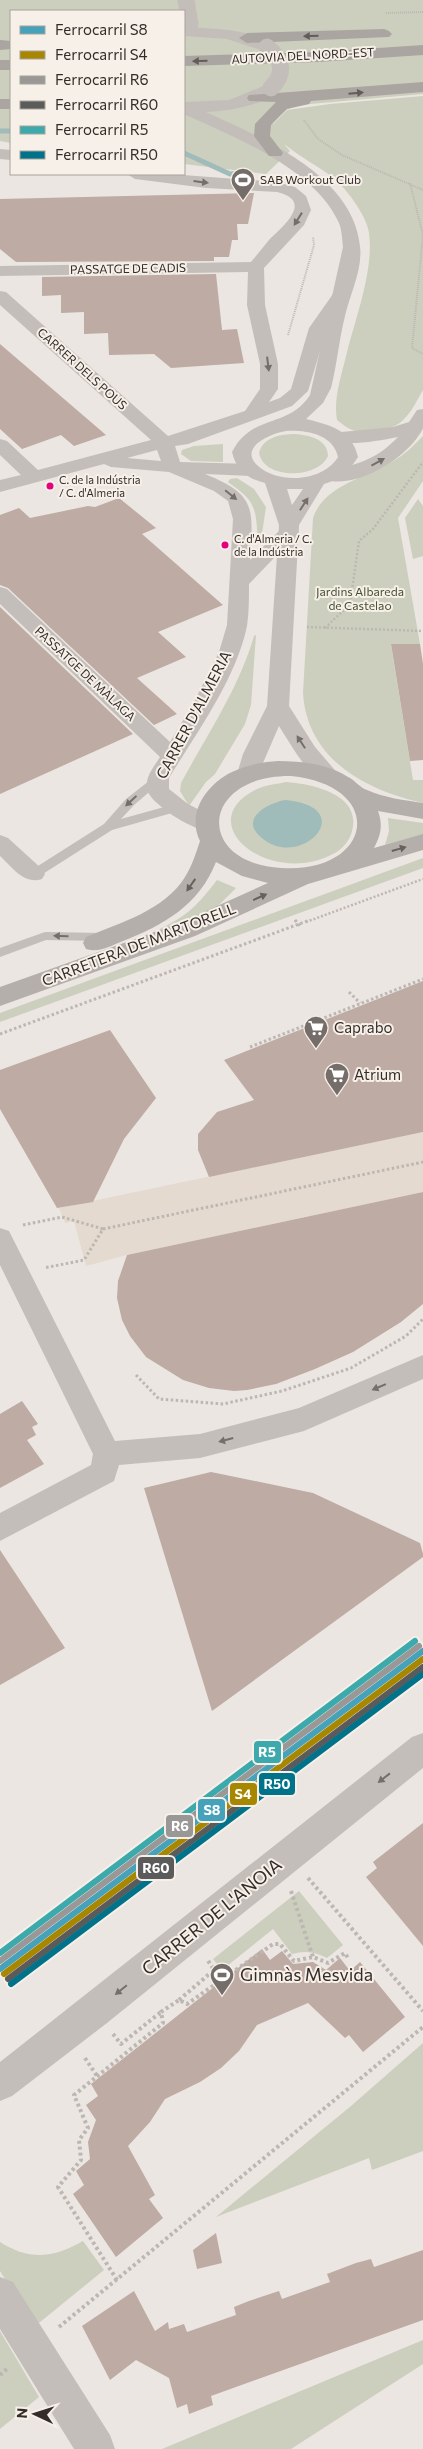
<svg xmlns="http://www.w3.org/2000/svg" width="423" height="2449" font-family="Commissioner,sans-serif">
  <rect width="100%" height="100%" fill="#ebe6e1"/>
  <path fill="#cccfbd" d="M0,0H423V94L299,105L282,111L273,119V124L287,110L330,104L423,96V390C417,400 412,412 403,420C393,431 364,436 350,429C346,427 341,423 337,420C333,398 342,374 347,352C356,317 374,269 369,233C367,216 345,186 331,176C316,165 299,156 284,144L290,151L266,174L184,164V11H11V143L0,141Z
    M295,434C308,435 328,439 328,456C318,479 264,480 259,453C263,437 281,434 295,434Z
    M423,436V481L398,518L420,644L391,645L413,780H423V803C365,790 307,759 303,693L313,518C324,485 366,478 393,461C405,455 414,445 423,436Z
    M223,444V462L191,461L181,454L182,450L194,446Z
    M237,478L254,489L266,507L261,540L258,539C255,505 256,502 228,482L230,479Z
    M418,499L423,506V556L413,559L405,518Z
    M256,635L251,705L245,724L215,774L206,782L189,806L180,791L181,783C207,735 239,688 254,636Z
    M286,782C312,784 362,794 352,831C350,840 342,850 333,854C268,888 189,822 257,789C265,785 277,784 286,782Z
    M388,818L423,823V835L385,845L389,831Z
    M423,858V868L0,1022V1013Z
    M217,880L236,888L212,912L152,933C186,916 193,911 217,880Z
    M299,1891L343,1945L327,1958C315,1952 306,1950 292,1954L273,1929L222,1970L213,1959Z
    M423,2043V2151L372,2170L369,2158L216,2217L351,2106Z
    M83,2241L104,2270L34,2327L0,2271V2242C30,2261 53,2258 83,2241Z
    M0,2331L39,2397L0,2429Z
    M423,2340V2364L291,2449H162Z"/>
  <path fill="#e4dacf" d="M423,1132V1192L127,1255L86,1266L74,1221L65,1223L59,1208Z"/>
  <path fill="#9fbbba" d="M285,800C361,807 302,870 263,839C238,820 265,804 285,800Z"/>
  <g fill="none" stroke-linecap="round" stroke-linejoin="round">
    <path stroke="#9fbbba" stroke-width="5" d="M0,131H11
      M184,153L230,174L242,173"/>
  </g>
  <path fill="#bdaba4" d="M254,193L248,224H237L238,240H232L229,257H214V261L16,262L0,249V199Z
    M216,274L222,330L237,329L244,363L171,368L154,354L109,355L108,333L84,334V312L61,313V295L42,296V277Z
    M0,344L106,435L74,446L61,435L22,449L0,429Z
    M119,498L156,528L142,534L223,605L158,632L186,657L137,678L177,714L154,725L8,588L0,585V515L19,508L30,518L88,506L95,507Z
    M0,607L133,734L0,794Z
    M391,644H420L423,664V760L410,761Z
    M423,981V1132L209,1177L198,1150V1134L217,1112L254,1100L224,1060Z
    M110,1030L156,1098L124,1139L93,1202L57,1208L0,1109V1070Z
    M423,1192V1304L401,1322L353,1352L315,1369L276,1384L247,1390L234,1391L209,1388L183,1380L146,1357L130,1336L122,1320L117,1298L118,1281L127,1255Z
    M22,1401L38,1424L32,1427L36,1435L27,1440L44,1464L0,1488V1414Z
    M211,1472L313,1493L420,1543L423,1554V1557L212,1711L144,1488Z
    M0,1550L65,1648L0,1685Z
    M423,1823V1946L366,1877L377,1868L373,1862Z
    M262,1949L270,1960L282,1951L293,1964L313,1962L326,1970L340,1958L350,1971L360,1962L405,2017L363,2052L349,2035L345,2038L308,2003L257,2025L239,2051L221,2068L200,2082L165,2099L150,2122L128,2146L155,2195L149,2199L163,2218L116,2257L73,2194L84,2185L76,2171L90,2159L88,2142L96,2120L86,2105L98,2096L91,2084Z
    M216,2233L222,2263L197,2269L193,2250Z
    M423,2250V2320L211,2396L213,2405L189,2414L187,2404L177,2408L169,2378L136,2360L110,2380L82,2326L134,2291L155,2331L168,2322L169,2329L184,2324L187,2332L236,2315L234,2307L249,2301L279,2291L282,2299L330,2282L327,2274L356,2263L371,2259L374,2267Z"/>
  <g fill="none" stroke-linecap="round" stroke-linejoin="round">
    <path stroke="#bdb7b3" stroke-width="2" stroke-dasharray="1 1" stroke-linecap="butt" d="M386,13L423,12
      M304,120L318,139L342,155L423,190
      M410,183L423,235L412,348L423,354
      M288,335L314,245L313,237"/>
    <path stroke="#bdb7b3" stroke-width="2.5" stroke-dasharray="2 2" stroke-linecap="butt" d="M307,627L423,631
      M325,628L350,604L359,541L373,529L423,462
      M295,920L296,922
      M306,922L423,879"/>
    <path stroke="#bdb7b3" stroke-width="3" stroke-dasharray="2.5 2.5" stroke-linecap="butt" d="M295,920L301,927
      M349,992L360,1003
      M0,1034L310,920
      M250,1047L423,979
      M23,1225L62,1217L103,1229L84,1260L44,1268
      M103,1229L423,1162
      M136,1375L159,1399L223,1404L282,1391L351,1368L406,1336L423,1319"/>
    <path stroke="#bdb7b3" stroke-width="4" stroke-dasharray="3 3" stroke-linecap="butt" d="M308,1878L423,2011
      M291,1891L313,1957
      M179,2000L214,1970L207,1959
      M113,2034L121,2044L161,2012
      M85,2058L97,2076
      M117,2280L58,2187L81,2160L79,2140L88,2128L74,2095L163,2023L161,2012L179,2000L187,2004L273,1944H280L294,1961L313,1957L328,1963L345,1953L349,1960
      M59,2327L423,2027
      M0,2375L7,2369"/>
    <path fill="#c4beba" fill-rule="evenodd" d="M158,774L162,775V781L134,805L121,819L175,804L179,805V811L112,830L38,877H30L28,874L30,871L104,824L126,799Z
      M45,932L104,933L110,937L104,941L46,940L0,957V948Z"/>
    <path fill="#c4beba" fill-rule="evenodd" d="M0,149L11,150V160L0,159Z
      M127,174H170L277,182L295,187L306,196L311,210L304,225L264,268L265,305L278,364V389L269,402L280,398L291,389L309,328L333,294H345L347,298L327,328L308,391L292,406L188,444L175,446L180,462L251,464L258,466L260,470L258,474L251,476L205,474C257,495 253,508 250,560L282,528H296L299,532L249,584C249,598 249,613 247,626C236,679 197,732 169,778V789L188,804L215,818L218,823L215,828C212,829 210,830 207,830C193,831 149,803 147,789C145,776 154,767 160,757L0,604V587L7,589L170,742L194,702L219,652L227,625L233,519L228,501L214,491L169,472L111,467L104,464L0,492V480L21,475L0,455V439L7,441L38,470L151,440L0,305V291L6,292L168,436L245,411L260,389V364L247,305L248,272L0,276V266L251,262C257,255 263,247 269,240C282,227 315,201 277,192L206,188L135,179ZM157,450L161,461L127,458Z
      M423,409C423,414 423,422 423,428C422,431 419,435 417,438C399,462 357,488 325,480L323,476L325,472C357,464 375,461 398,437C377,441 352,446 331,441L328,437L331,433L393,427L409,422L417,410Z
      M0,835L8,838L42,869L45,874L42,879C24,885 12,867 0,856Z
      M0,1228L9,1231L115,1441L200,1434L299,1408L423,1355V1379L304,1431L200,1458L119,1465L114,1481L0,1541V1513L91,1465L93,1454L0,1265Z
      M423,1733V1768L107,2023L12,2096L0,2101V2062L412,1737Z
      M0,2277L13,2282L110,2435L115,2449H74L0,2329Z"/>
    <path fill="#c4beba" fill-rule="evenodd" d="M184,28C204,27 263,30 275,47L267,52L227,39L184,36Z
      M271,83L277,85L279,88C267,106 226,111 206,112C262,138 353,175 360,246C363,269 350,294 345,316C339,340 337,364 331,388L323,403L306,419C330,425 352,430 358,457C349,471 341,479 324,484L299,525L289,706L315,747L339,775L336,780C331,782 326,783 320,780C306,772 288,740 279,726L256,779L248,781L240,779L237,774L243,754L267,706L279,525L265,483C248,479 236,470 232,452C252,413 288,429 310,395L343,247C342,239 342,228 338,221C313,168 234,137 184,114V102L229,100ZM286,431C306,430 333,434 338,457C324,481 279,485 258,466C237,447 272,433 286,431ZM287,489H303L292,505Z"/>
    <path fill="#b5afab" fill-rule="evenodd" d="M278,761C302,761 328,764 348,777C355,780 360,788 367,790C385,798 404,800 423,803V819L378,811C383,825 381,835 374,848L423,834V850L308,884L195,936L0,1006V987L177,924L268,883L242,876L216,862C199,905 164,925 123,941C110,946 100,953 86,949L83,943L86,937C120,923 165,910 185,877C192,866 196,853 200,841C186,813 207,784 232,772C247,765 262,762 278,761ZM291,776C388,786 373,874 281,868C194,863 200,775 291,776Z"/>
    <path fill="#aaa5a0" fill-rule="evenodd" d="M384,29L389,31L392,34L389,37L247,43L239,38L247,33Z
      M0,40L11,41V49L0,50Z
      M423,45V55L318,62L184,66V56L318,52Z
      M0,60H11V70H0Z
      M423,82V92L311,101L309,104L287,109L271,125L270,136L283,153L281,156H269L254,136L255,124L276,102L249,101L247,98L249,95Z
      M0,99H11V109H0Z"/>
    <path stroke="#c4beba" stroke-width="17" d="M186,0L190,24
      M267,47C283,60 286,73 271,88"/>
    <defs>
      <path id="rail-1" d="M0,1969L423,1651"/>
      <path id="rail-2" d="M4,1974L423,1659"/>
      <path id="rail-3" d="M0,1961L419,1646"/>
      <path id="rail-4" d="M8,1979L423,1667"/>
      <path id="rail-5" d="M0,1953L415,1641"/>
      <path id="rail-6" d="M11,1984L423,1674"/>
    </defs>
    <use href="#rail-1" stroke="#f7f0e9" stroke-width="10"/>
    <use href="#rail-2" stroke="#f7f0e9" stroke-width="10"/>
    <use href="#rail-3" stroke="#f7f0e9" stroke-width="10"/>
    <use href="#rail-4" stroke="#f7f0e9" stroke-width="10"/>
    <use href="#rail-5" stroke="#f7f0e9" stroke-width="10"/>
    <use href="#rail-6" stroke="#f7f0e9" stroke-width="10"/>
    <use href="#rail-1" stroke="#45a2ba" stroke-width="6"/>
    <use href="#rail-2" stroke="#a78600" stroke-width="6"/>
    <use href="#rail-3" stroke="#9a9897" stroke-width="6"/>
    <use href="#rail-4" stroke="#5b5b5b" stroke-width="6"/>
    <use href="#rail-5" stroke="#3ca9ac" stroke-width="6"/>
    <use href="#rail-6" stroke="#00738a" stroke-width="6"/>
  </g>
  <defs><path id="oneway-solid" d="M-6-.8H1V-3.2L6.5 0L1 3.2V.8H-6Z" transform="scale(1.25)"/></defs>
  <g fill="#635c59">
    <use href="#oneway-solid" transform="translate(311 36) rotate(178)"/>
    <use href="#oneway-solid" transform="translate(200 61) rotate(179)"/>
    <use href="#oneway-solid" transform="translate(356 93) rotate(-5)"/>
  </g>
  <g fill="#756e6a">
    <use href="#oneway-solid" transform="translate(201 182) rotate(7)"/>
    <use href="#oneway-solid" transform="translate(298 219) rotate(122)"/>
    <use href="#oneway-solid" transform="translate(268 364) rotate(83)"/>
    <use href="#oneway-solid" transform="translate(378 462) rotate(-29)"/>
    <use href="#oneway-solid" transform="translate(231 495) rotate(39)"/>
    <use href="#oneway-solid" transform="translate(304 504) rotate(-57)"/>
    <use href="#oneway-solid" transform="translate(301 742) rotate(-123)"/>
    <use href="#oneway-solid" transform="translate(131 801) rotate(137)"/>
    <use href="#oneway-solid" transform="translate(61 936) rotate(-179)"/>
    <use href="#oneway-solid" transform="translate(379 1387) rotate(157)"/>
    <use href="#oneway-solid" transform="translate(226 1440) rotate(165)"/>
    <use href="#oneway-solid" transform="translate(384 1778) rotate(142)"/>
    <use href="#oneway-solid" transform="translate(121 1990) rotate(141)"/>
  </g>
  <g fill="#68605d">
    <use href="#oneway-solid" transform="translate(399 849) rotate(-16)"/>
    <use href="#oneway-solid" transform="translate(191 885) rotate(125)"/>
    <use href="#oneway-solid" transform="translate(260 897) rotate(-24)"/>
  </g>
  <defs>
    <symbol id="stadium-pin" viewBox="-11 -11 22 30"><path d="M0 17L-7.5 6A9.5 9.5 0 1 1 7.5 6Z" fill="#746d69" stroke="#f7f0e9"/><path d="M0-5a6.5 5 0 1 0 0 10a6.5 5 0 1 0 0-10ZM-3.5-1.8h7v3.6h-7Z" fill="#fff"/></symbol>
    <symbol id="supermarket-pin" viewBox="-11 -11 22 30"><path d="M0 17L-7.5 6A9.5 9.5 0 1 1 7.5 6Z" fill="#746d69" stroke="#f7f0e9"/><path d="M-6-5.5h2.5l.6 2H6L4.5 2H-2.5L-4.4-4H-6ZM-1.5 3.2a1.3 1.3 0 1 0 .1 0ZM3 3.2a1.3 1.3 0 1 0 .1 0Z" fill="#fff"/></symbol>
  </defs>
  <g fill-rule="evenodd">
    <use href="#stadium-pin" x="229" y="166" width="28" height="38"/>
    <use href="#supermarket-pin" x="302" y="1014" width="28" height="38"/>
    <use href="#supermarket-pin" x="323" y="1061" width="28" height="38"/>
    <use href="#stadium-pin" x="208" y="1961" width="28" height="38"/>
  </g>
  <g fill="#e5007d" stroke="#f7f0e9" stroke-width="2">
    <circle cx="50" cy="486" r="4.5"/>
    <circle cx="225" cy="545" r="4.5"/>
  </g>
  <g text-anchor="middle" stroke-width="4" stroke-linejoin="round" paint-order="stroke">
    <g font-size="11" fill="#342c29" stroke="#f7f0e9" text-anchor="start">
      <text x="59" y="484">C. de la Indústria<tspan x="59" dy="13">/ C. d'Almeria</tspan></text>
      <text x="234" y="543">C. d'Almeria / C.<tspan x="234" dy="13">de la Indústria</tspan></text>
    </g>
    <g font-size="12" fill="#342c29" stroke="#f7f0e9">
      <text transform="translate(303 56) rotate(-3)" y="4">AUTOVIA DEL NORD-EST</text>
      <text transform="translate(128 269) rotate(-1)" y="4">PASSATGE DE CADIS</text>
      <text transform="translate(82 369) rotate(42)" y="4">CARRER DELS POUS</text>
      <text transform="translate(85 674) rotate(43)" y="4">PASSATGE DE MÀLAGA</text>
    </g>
    <g font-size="12" fill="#342c29" stroke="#f7f0e9" text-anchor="start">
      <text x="260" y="184">SAB Workout Club</text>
    </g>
    <g font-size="12" fill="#45502f" stroke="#f7f0e9">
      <text x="360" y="596">Jardins Albareda<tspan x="360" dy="14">de Castelao</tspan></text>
    </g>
    <g font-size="15" fill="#342c29" stroke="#f7f0e9">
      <text transform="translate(194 715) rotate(-62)" y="5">CARRER D'ALMERIA</text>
      <text transform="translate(139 945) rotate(-21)" y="5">CARRETERA DE MARTORELL</text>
    </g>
    <g font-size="15" fill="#342c29" stroke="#f7f0e9" text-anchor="start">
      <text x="334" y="1033">Caprabo</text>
      <text x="354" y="1080">Atrium</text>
    </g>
    <g font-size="18" fill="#342c29" stroke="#f7f0e9">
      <text transform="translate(212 1917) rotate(-39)" y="6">CARRER DE L'ANOIA</text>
    </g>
    <g font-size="18" fill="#342c29" stroke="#f7f0e9" text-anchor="start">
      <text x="240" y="1981">Gimnàs Mesvida</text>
    </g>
  </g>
  <g stroke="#f7f0e9" stroke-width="2">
    <rect x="253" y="1740" width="29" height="24" rx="5" fill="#3ca9ac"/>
    <rect x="258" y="1772" width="38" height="24" rx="5" fill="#00738a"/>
    <rect x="229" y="1782" width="29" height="24" rx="5" fill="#a78600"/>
    <rect x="197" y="1798" width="29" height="24" rx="5" fill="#45a2ba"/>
    <rect x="165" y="1814" width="29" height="24" rx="5" fill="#9a9897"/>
    <rect x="137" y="1856" width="38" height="24" rx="5" fill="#5b5b5b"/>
  </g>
  <g font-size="14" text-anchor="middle" font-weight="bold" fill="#fff">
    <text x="267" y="1757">R5</text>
    <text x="277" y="1789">R50</text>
    <text x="243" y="1799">S4</text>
    <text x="212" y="1815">S8</text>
    <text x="180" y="1831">R6</text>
    <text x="156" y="1873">R60</text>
  </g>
  <rect x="10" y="10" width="175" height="165" fill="#f7f0e9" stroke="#a9a29c"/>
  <rect x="20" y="26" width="25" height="8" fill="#45a2ba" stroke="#a9a29c"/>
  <text x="55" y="35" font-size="15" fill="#342c29">Ferrocarril S8</text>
  <rect x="20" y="51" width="25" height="8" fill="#a78600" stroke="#a9a29c"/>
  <text x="55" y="60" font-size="15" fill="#342c29">Ferrocarril S4</text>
  <rect x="20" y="76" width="25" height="8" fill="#9a9897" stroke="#a9a29c"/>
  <text x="55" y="85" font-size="15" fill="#342c29">Ferrocarril R6</text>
  <rect x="20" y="101" width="25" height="8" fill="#5b5b5b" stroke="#a9a29c"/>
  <text x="55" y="110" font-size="15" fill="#342c29">Ferrocarril R60</text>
  <rect x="20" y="126" width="25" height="8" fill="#3ca9ac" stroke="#a9a29c"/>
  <text x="55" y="135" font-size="15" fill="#342c29">Ferrocarril R5</text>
  <rect x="20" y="151" width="25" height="8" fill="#00738a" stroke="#a9a29c"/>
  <text x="55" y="160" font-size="15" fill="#342c29">Ferrocarril R50</text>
  <g transform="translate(35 2414) rotate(274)" stroke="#f7f0e9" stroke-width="4" paint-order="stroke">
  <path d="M0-4L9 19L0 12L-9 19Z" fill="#342c29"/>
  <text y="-8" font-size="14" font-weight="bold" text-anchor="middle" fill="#342c29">N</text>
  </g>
</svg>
